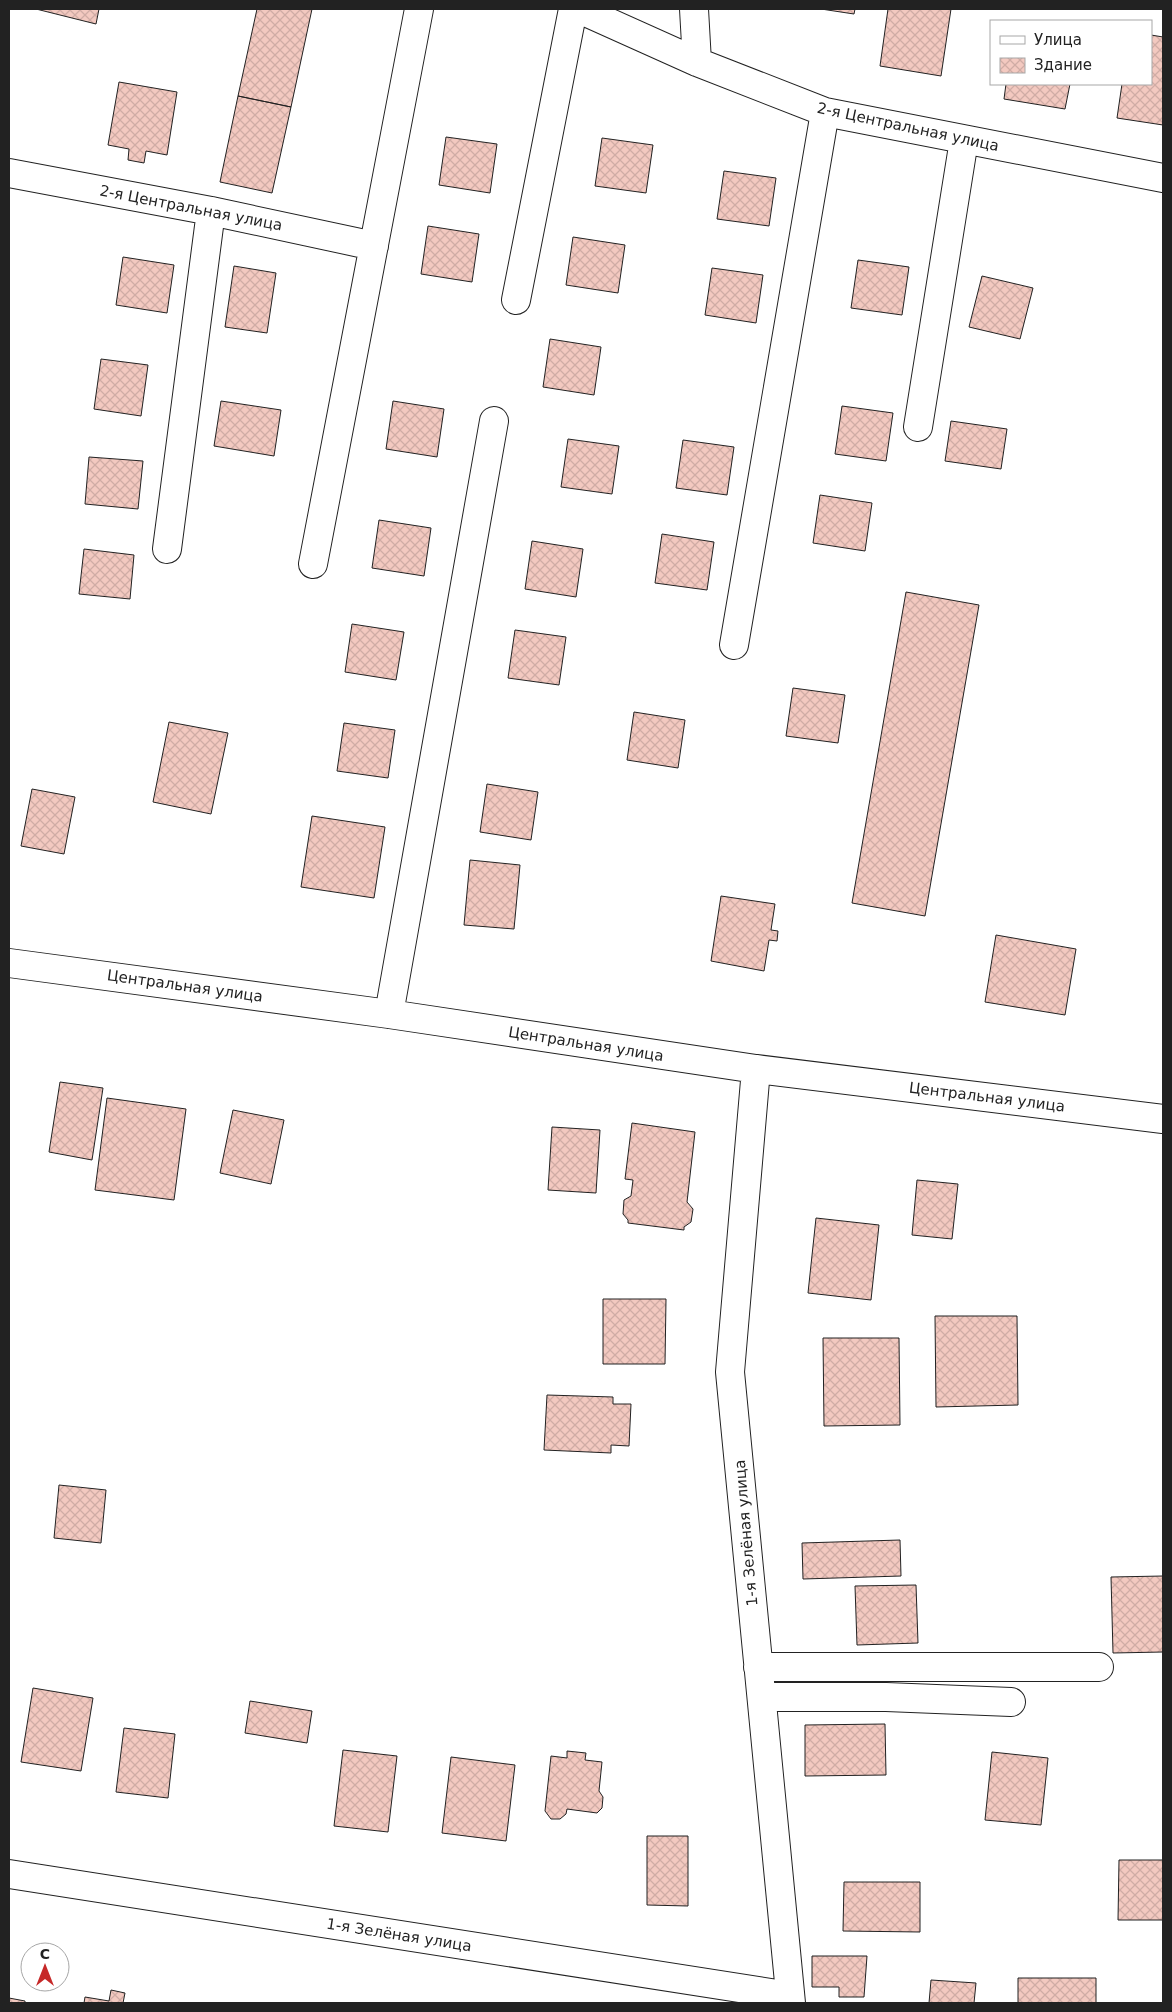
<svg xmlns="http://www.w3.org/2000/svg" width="1172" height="2012" font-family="'DejaVu Sans',sans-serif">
  <defs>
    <pattern id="building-cross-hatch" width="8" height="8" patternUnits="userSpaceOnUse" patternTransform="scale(1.25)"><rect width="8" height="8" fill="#f3c9c0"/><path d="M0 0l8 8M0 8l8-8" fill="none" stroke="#d0aca5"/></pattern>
  </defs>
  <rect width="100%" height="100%" fill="#fff"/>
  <path fill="url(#building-cross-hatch)" stroke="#222" d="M36,9H99L96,24Z
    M257,9H312L291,107L238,96Z
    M821,9H855L854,14Z
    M888,9H951L941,76L880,66Z
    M1151,35L1163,37V125L1117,118L1122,84H1151Z
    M119,82L177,92L167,155L146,151L144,163L128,160L129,149L108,145Z
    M1006,84H1070L1065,109L1004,99Z
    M238,96L291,107L272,193L220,182Z
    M446,137L497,144L490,193L439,185Z
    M602,138L653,145L646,193L595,186Z
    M724,171L776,178L769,226L717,219Z
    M428,226L479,234L472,282L421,274Z
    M573,237L625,245L618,293L566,285Z
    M123,257L174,265L167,313L116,305Z
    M858,260L909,267L902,315L851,308Z
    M234,266L276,273L267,333L225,327Z
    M712,268L763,275L756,323L705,315Z
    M982,276L1033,288L1020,339L969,327Z
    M550,339L601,347L594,395L543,387Z
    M101,359L148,365L141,416L94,409Z
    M221,401L281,410L274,456L214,446Z
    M393,401L444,409L437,457L386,449Z
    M842,406L893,413L886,461L835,454Z
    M951,421L1007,429L1001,469L945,461Z
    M568,439L619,446L612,494L561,487Z
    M683,440L734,447L727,495L676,488Z
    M89,457L143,461L138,509L85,504Z
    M820,495L872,503L865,551L813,543Z
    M379,520L431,528L424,576L372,568Z
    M662,534L714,542L707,590L655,583Z
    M532,541L583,549L576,597L525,589Z
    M84,549L134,555L130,599L79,594Z
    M906,592L979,605L925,916L852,903Z
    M352,624L404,632L396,680L345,672Z
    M515,630L566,637L559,685L508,678Z
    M793,688L845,695L838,743L786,736Z
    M634,712L685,720L678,768L627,760Z
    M169,722L228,733L211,814L153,802Z
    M344,723L395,730L388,778L337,771Z
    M487,784L538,792L531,840L480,832Z
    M32,789L75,797L64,854L21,846Z
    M312,816L385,827L374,898L301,887Z
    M470,860L520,865L514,929L464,925Z
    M721,896L775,904L771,930L778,931L777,941L769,940L764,971L711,961Z
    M996,935L1076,949L1065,1015L985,1002Z
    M60,1082L103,1088L92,1160L49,1152Z
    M107,1098L186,1109L174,1200L95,1190Z
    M233,1110L284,1120L271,1184L220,1173Z
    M632,1123L695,1132L687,1202L693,1209L691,1222L684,1227V1230L628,1223V1220L623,1214L624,1200L631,1196L633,1180L625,1179Z
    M552,1127L600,1130L596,1193L548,1190Z
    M917,1180L958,1184L952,1239L912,1235Z
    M816,1218L879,1225L871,1300L808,1293Z
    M603,1299H666L665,1364H603Z
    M935,1316H1017L1018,1405L936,1407Z
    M823,1338H899L900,1425L824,1426Z
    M547,1395L613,1397V1404H631L629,1446L611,1445V1453L544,1450Z
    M59,1485L106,1490L101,1543L54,1538Z
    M900,1540L901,1576L803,1579L802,1543Z
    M1163,1576V1652L1113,1653L1111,1577Z
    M916,1585L918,1643L857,1645L855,1586Z
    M33,1688L93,1698L81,1771L21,1762Z
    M250,1701L312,1711L307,1743L245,1733Z
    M885,1724L886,1775L805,1776V1725Z
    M124,1728L175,1734L168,1798L116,1792Z
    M343,1750L397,1756L388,1832L334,1826Z
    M567,1751L586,1753L585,1760L602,1762L599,1791L603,1797L602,1808L597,1813L567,1809L566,1814L560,1819H551L545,1811L551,1756L567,1758Z
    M992,1752L1048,1758L1041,1825L985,1820Z
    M451,1757L515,1765L506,1841L442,1833Z
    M647,1836H688V1906L647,1905Z
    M1119,1860H1163V1920H1118Z
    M844,1882H920V1932L843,1931Z
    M812,1956H867L864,1997H839V1987H812Z
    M1018,1978H1096V2003H1018Z
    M931,1980L976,1983L974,2003H929Z
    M111,1990L125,1993L123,2003H84L85,1997L109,2001Z
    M9,1998L25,2001V2003H9Z"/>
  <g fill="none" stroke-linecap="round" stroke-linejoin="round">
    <defs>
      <path id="minor" d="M579,9L697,62L825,112L1163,178
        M694,9L697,62
        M9,173L211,211L374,246
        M516,300L573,9
        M918,427L964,140
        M167,549L211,211
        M313,564L419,9
        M734,645L825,112
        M9,963L389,1014L756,1069L1163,1119
        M389,1014L494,421
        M756,1069L730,1372L791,2003
        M758,1667H1099
        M762,1697H886L1011,1702
        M9,1874L790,1996"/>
    </defs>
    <use href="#minor" stroke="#222" stroke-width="30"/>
    <use href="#minor" stroke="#fff" stroke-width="28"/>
  </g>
  <g text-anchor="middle" stroke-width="4" stroke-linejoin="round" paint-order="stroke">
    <g font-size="15" fill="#222" stroke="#fff">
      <text transform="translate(908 127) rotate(12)" y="5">2-я Центральная улица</text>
      <text transform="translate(191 208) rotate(11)" y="5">2-я Центральная улица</text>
      <text transform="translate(185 986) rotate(8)" y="5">Центральная улица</text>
      <text transform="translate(586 1044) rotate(9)" y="5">Центральная улица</text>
      <text transform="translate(987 1097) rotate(7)" y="5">Центральная улица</text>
      <text transform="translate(746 1533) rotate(-95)" y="5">1-я Зелёная улица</text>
      <text transform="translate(399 1935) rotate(9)" y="5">1-я Зелёная улица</text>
    </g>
  </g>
  <rect width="1172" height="2012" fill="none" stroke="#222222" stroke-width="20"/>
  <rect x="990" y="20" width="162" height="65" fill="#ffffff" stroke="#a7a7a7"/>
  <rect x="1000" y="36" width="25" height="8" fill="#ffffff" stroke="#a7a7a7"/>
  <text x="1034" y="45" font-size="15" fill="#222222">Улица</text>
  <rect x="1000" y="58" width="25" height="15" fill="url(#building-cross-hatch)" stroke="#a7a7a7"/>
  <text x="1034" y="70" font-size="15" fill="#222222">Здание</text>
  <g transform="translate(45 1967)"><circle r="24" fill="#ffffff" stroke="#a7a7a7"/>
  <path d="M0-4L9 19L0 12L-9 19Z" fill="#c62828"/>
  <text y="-8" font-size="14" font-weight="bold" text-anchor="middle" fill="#222222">С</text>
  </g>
</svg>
